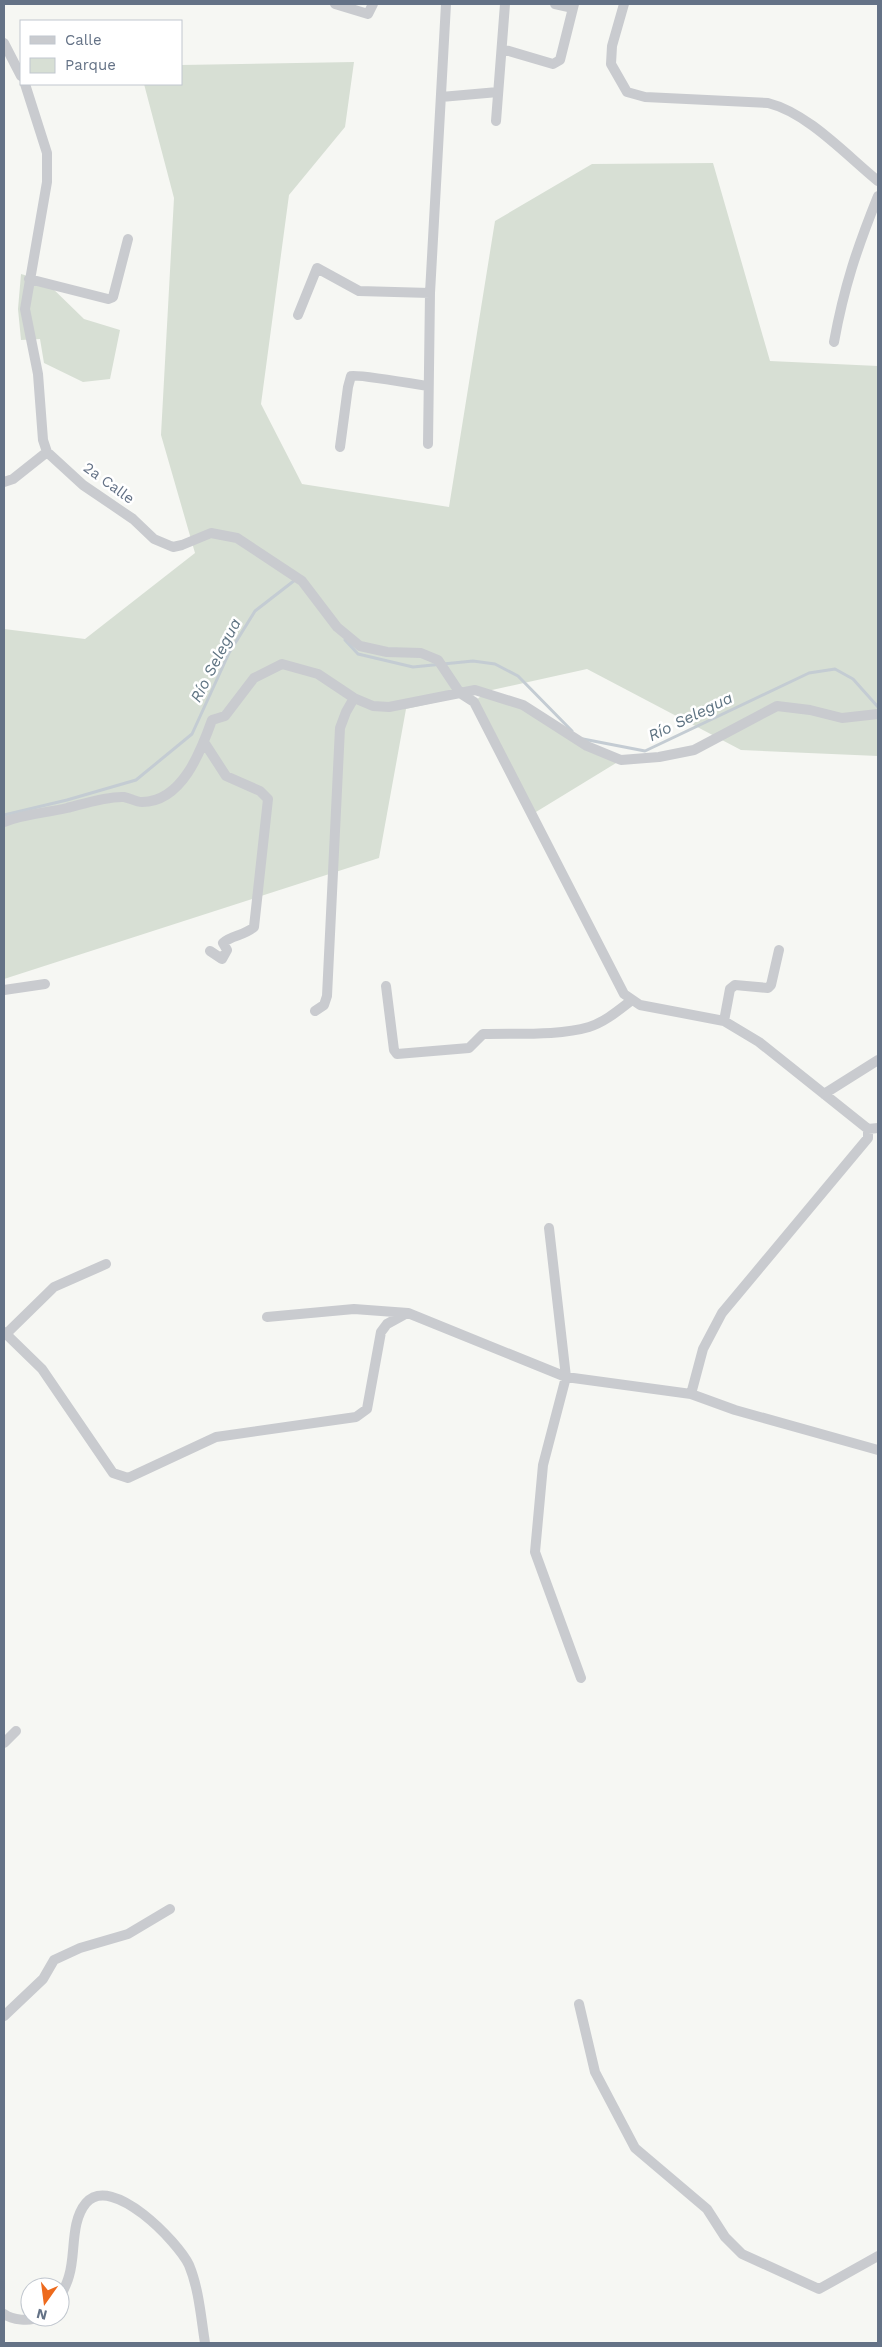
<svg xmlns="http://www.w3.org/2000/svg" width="882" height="2347" font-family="'Work Sans',sans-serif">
  <rect width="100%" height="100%" fill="#f6f7f3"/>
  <path fill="#d7dfd4" d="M354,62L345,127L289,195L261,404L302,484L449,507L495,221L592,164L713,163L770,361L878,366V756L741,750L587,669L406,709L379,858L4,979V629L85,639L195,553L161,435L174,198L144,84H181V65Z
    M21,274L45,281L84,319L120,330L110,379L83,382L44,363L40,339L21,340L18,309Z
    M481,696L520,704L621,760L531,815L474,702Z"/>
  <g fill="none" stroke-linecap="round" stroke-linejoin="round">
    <path stroke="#c4ccd3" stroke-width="3" d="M345,640L358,654L413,667L473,661L495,664L518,676L572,731
      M583,739L645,751L809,673L835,669L853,679L878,707
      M4,815L67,800L136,780L192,734L229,653L255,611L295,580"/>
    <path stroke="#c9cbcf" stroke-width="10" d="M335,4L368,14L373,4
      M555,4L573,8
      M624,4L612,46L611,64L627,92L645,97L768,103C808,113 846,155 878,181
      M4,43L21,76
      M502,49L553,64L560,60L574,4
      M25,84L47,153V182L25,309L38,374L43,440L47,452L83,485L133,519L154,539L173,547L182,545L211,533L237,538L302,581L337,627L360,646L387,652L421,653L438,660L460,693L474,702L624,994L640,1005L724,1021L759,1042L868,1129V1138L722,1313L703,1349L691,1394
      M441,97L498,92
      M496,121L505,4
      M29,279L108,299L113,297L128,239
      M298,315L317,268L359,291L430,293
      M834,342C844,287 857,248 878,196
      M428,444L430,293L446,4
      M340,447L348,387L351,376C357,374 415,384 427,386
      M4,482L13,479L47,452
      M204,742L226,776L260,791L268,799L254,927C244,936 232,935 223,943L227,950L222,959L210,951
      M4,822C24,814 46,813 67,808C83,804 107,796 124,797C130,798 136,802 142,802C182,802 201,751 212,720L225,716L254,678L282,664L318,674L354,698L373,706L389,707L475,690L523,705L587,746L621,760L659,757L694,750L777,706L810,710L842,718L878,714
      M386,986L394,1050L397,1054L469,1048L483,1034C516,1033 559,1036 589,1027C605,1022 619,1010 632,1000
      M4,990L45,984
      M315,1011L324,1005L327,996L340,728L346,712L354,698
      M724,1021L730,989L735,985L768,988L771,985L779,950
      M824,1094L878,1060
      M868,1129L878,1128
      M549,1228L566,1377L543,1465L535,1552L581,1678
      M267,1317L354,1309L408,1313L566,1377L691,1394L735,1410L878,1450
      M4,1332L42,1369L113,1473L128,1478L216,1437L356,1417L367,1409L381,1332L387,1324L407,1313
      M6,1334L54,1287L106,1264
      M4,1743L16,1731
      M579,2004L595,2072L635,2148L707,2209L725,2237L742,2254L819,2289L878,2256
      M4,2016L43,1979L54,1960L80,1948L128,1934L170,1909
      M60,2297C63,2291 67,2284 69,2276C76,2254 70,2222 86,2203C112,2173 178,2242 189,2265C199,2289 201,2318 205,2343
      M4,2314C12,2320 30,2322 39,2317"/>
  </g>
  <g text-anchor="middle" stroke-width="5" stroke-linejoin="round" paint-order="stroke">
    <g font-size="15" fill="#647286" stroke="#fff">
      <text transform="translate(109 483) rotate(36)" y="5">2a Calle</text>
    </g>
    <g font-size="16" font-style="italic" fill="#5f7483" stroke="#fff">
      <text transform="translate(215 660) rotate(-63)" y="6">Río Selegua</text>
      <text transform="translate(690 716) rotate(-26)" y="6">Río Selegua</text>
    </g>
  </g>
  <rect width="882" height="2347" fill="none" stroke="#647286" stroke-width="10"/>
  <rect x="20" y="20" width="162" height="65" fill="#ffffff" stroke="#c1c7cf"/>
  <rect x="30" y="36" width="25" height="8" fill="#c9cbcf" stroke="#c1c7cf"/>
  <text x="65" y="45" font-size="15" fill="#647286">Calle</text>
  <rect x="30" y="58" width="25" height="15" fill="#d7dfd4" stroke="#c1c7cf"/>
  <text x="65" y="70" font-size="15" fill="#647286">Parque</text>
  <g transform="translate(45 2302) rotate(194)"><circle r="24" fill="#ffffff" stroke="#c1c7cf"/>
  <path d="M0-4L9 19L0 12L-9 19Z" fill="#ed6a1d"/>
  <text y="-8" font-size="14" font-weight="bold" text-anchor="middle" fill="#647286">N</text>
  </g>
</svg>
